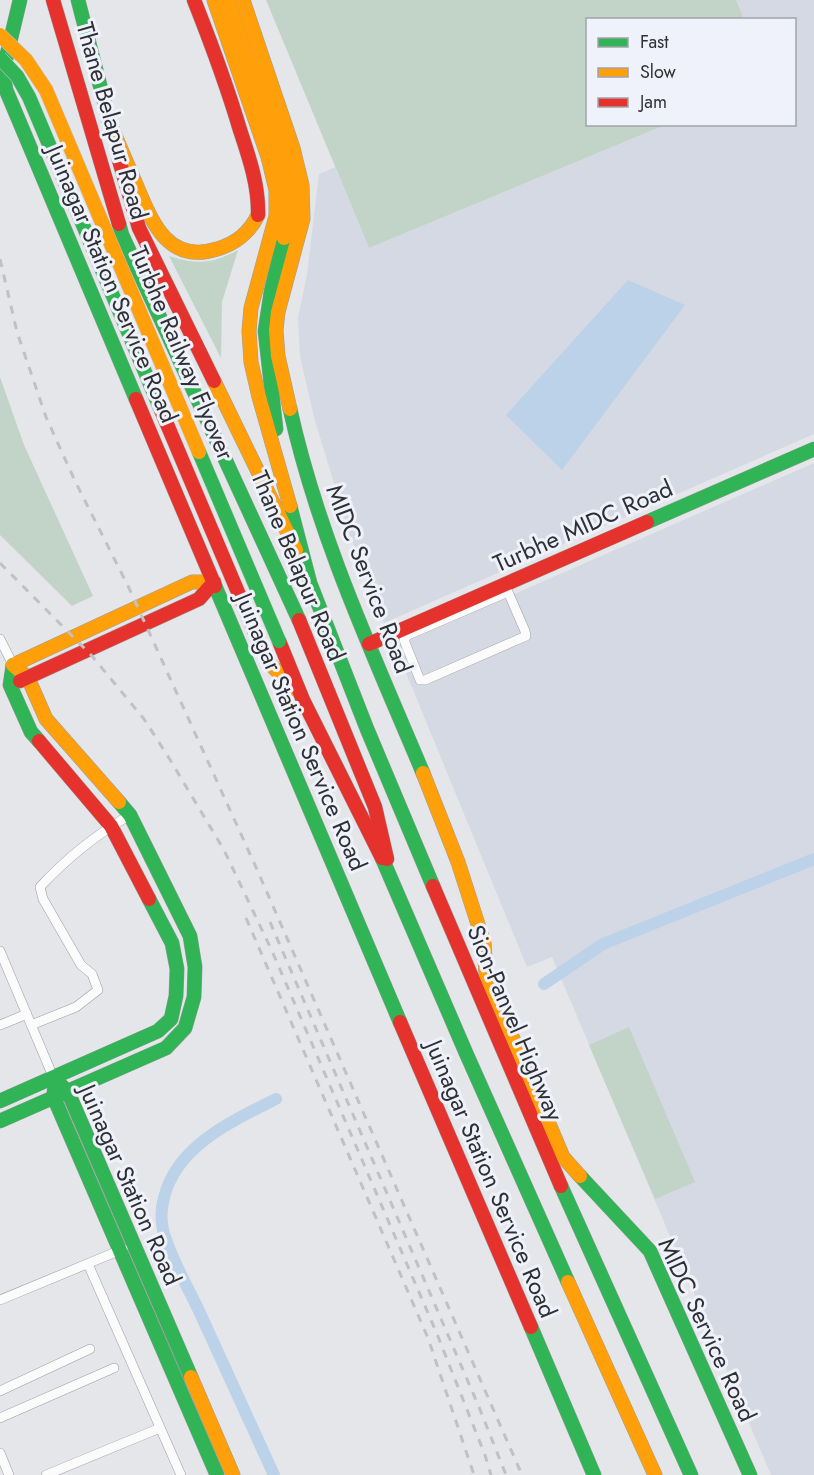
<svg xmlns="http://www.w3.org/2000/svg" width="814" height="1475" font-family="Jost,sans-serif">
  <rect width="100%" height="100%" fill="#e5e6ea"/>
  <path fill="#d5d9e3" d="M736,0H814V434L384,623L349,533L314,417L300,356L298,318L307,274L319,174L335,167L369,248L665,125L794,124V20L744,19Z
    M814,463V1475H771L552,957L527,967L395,646Z"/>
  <path fill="#c2d3c8" d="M266,0H736L744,19L588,20V124L665,125L369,248Z
    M238,250L222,302L221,358L169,256C197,265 212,264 238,250Z
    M0,377L24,445L93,596L72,606L0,535Z
    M629,1027L695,1182L655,1199L589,1045Z"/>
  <path fill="#bcd2e8" d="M628,280L685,305L562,470L506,415Z"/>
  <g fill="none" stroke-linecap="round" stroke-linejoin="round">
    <path stroke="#bcd2e8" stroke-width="12" d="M544,984L603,944L814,859
      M274,1475C249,1421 225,1367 200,1313C188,1287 171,1259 163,1230C161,1220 161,1208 164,1198C176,1146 232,1121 276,1099"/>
    <defs>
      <path id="street" d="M505,585L525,631L526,636L425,680H420L404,640L408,635L508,592
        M0,639L13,665
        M0,951L54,1079
        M0,1025L27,1014
        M31,1025L76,1007L98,990L92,974L81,965L43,899L40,887C65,860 97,834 130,815
        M88,1264L181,1475
        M0,1300L123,1249
        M0,1391L90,1349
        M0,1418L114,1368
        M0,1453L9,1475
        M46,1475L160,1428"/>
      <path id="fast" d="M20,0L3,71L6,90L136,399
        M78,0L111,128
        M119,224L122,235L299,620
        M290,409C318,536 373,654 423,773
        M276,429L265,331L271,292L284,238
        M290,506L310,583L367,729L433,886
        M647,522L814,449
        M215,586L400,1022
        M13,665L10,685L31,732L39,741
        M382,858L466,1053L568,1282
        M62,1086L68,1092L191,1377
        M54,1091V1098L217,1475
        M0,1101L158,1031L171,1019L176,996L177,969L172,943L149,899
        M0,1121L166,1048L185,1028L194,997L195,967L190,936L130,815L119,802
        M580,1176L650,1251L750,1475
        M561,1186L691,1475
        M531,1327L594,1475"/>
      <path id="slow" d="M214,0L268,157L276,190V216L251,308L249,331L251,362L259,397L290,506
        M228,0L280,153L289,187V217L284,238
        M243,0L293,148L302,185L303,219L278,312L276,330L278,356L290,409
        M108,119C117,140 126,161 135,182C151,219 166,265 217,249C235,244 250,232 258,215
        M214,381L296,550
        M262,649L270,664L295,689
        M13,665L192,582H214
        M13,665L28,678L46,719L119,802
        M423,773L458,862L484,943L486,975L563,1157L580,1176
        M568,1282L655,1475
        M191,1377L233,1475"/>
      <path id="jam" d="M53,0L119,224
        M194,0C211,43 227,86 240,130C249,157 259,186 258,215
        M119,160L139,228L214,381
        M136,399L215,586
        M299,620L375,807L387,859
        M279,641L303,700L382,858
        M369,644L647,522
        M20,681L199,599L214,582
        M39,741L111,826L149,899
        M433,886L561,1186
        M400,1022L531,1327"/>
    </defs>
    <use href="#street" stroke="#9c9da0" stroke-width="10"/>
    <use href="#fast" stroke="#9c9da0" stroke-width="15"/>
    <use href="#slow" stroke="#9c9da0" stroke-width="15"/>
    <use href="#jam" stroke="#9c9da0" stroke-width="15"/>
    <use href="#street" stroke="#fbfbfc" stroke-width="9"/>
    <use href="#fast" stroke="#30b455" stroke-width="14"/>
    <use href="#slow" stroke="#ff9f0a" stroke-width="14"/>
    <use href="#jam" stroke="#e5322d" stroke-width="14"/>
    <path stroke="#c0c1c1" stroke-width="3" stroke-dasharray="8 8" stroke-linecap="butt" d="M0,259L17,332L46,417L75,481L129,588L255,865L522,1475
      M0,563L92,656L144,719L169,758L224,850L272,951L437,1334L485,1455L491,1475
      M246,918L428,1338L474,1475
      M270,922L479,1407L506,1475"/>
    <defs>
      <path id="fast-bridge" d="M0,58L17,76L29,97L161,410
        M199,452L279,641"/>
      <path id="slow-bridge" d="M0,35L26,60L46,90L199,452"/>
      <path id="jam-bridge" d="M161,410L262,649"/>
    </defs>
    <use href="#fast-bridge" stroke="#c0c1c3" stroke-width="15" stroke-linecap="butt"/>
    <use href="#slow-bridge" stroke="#c0c1c3" stroke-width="15" stroke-linecap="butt"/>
    <use href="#jam-bridge" stroke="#c0c1c3" stroke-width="15" stroke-linecap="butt"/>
    <use href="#fast-bridge" stroke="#30b455" stroke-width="14"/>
    <use href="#slow-bridge" stroke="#ff9f0a" stroke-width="14"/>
    <use href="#jam-bridge" stroke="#e5322d" stroke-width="14"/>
  </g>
  <g text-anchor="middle" stroke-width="6" stroke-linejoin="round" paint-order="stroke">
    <g font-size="24" fill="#2f3033" stroke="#eff2fa">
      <text transform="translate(112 121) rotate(74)" y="8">Thane Belapur Road</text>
      <text transform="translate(112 284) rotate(67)" y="8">Juinagar Station Service Road</text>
      <text transform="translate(182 353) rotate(67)" y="8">Turbhe Railway Flyover</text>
      <text transform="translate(583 526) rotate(-24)" y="8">Turbhe MIDC Road</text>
      <text transform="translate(298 566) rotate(67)" y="8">Thane Belapur Road</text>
      <text transform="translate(369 579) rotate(69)" y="8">MIDC Service Road</text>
      <text transform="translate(301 732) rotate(67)" y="8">Juinagar Station Service Road</text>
      <text transform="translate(515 1023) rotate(67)" y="8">Sion-Panvel Highway</text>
      <text transform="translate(491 1179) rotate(67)" y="8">Juinagar Station Service Road</text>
      <text transform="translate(130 1185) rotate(66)" y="8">Juinagar Station Road</text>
      <text transform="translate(707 1330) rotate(65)" y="8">MIDC Service Road</text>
    </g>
  </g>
  <rect x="586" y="18" width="210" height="108" fill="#eff2fa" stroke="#a2a4aa" stroke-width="1.5"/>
  <rect x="598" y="38" width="30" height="9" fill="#30b455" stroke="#a2a4aa" stroke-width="1.5"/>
  <text x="640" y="48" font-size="18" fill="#2f3033">Fast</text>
  <rect x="598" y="68" width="30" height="9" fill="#ff9f0a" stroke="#a2a4aa" stroke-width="1.5"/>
  <text x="640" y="78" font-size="18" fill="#2f3033">Slow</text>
  <rect x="598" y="98" width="30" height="9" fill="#e5322d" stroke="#a2a4aa" stroke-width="1.5"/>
  <text x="640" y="108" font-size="18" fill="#2f3033">Jam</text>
</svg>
